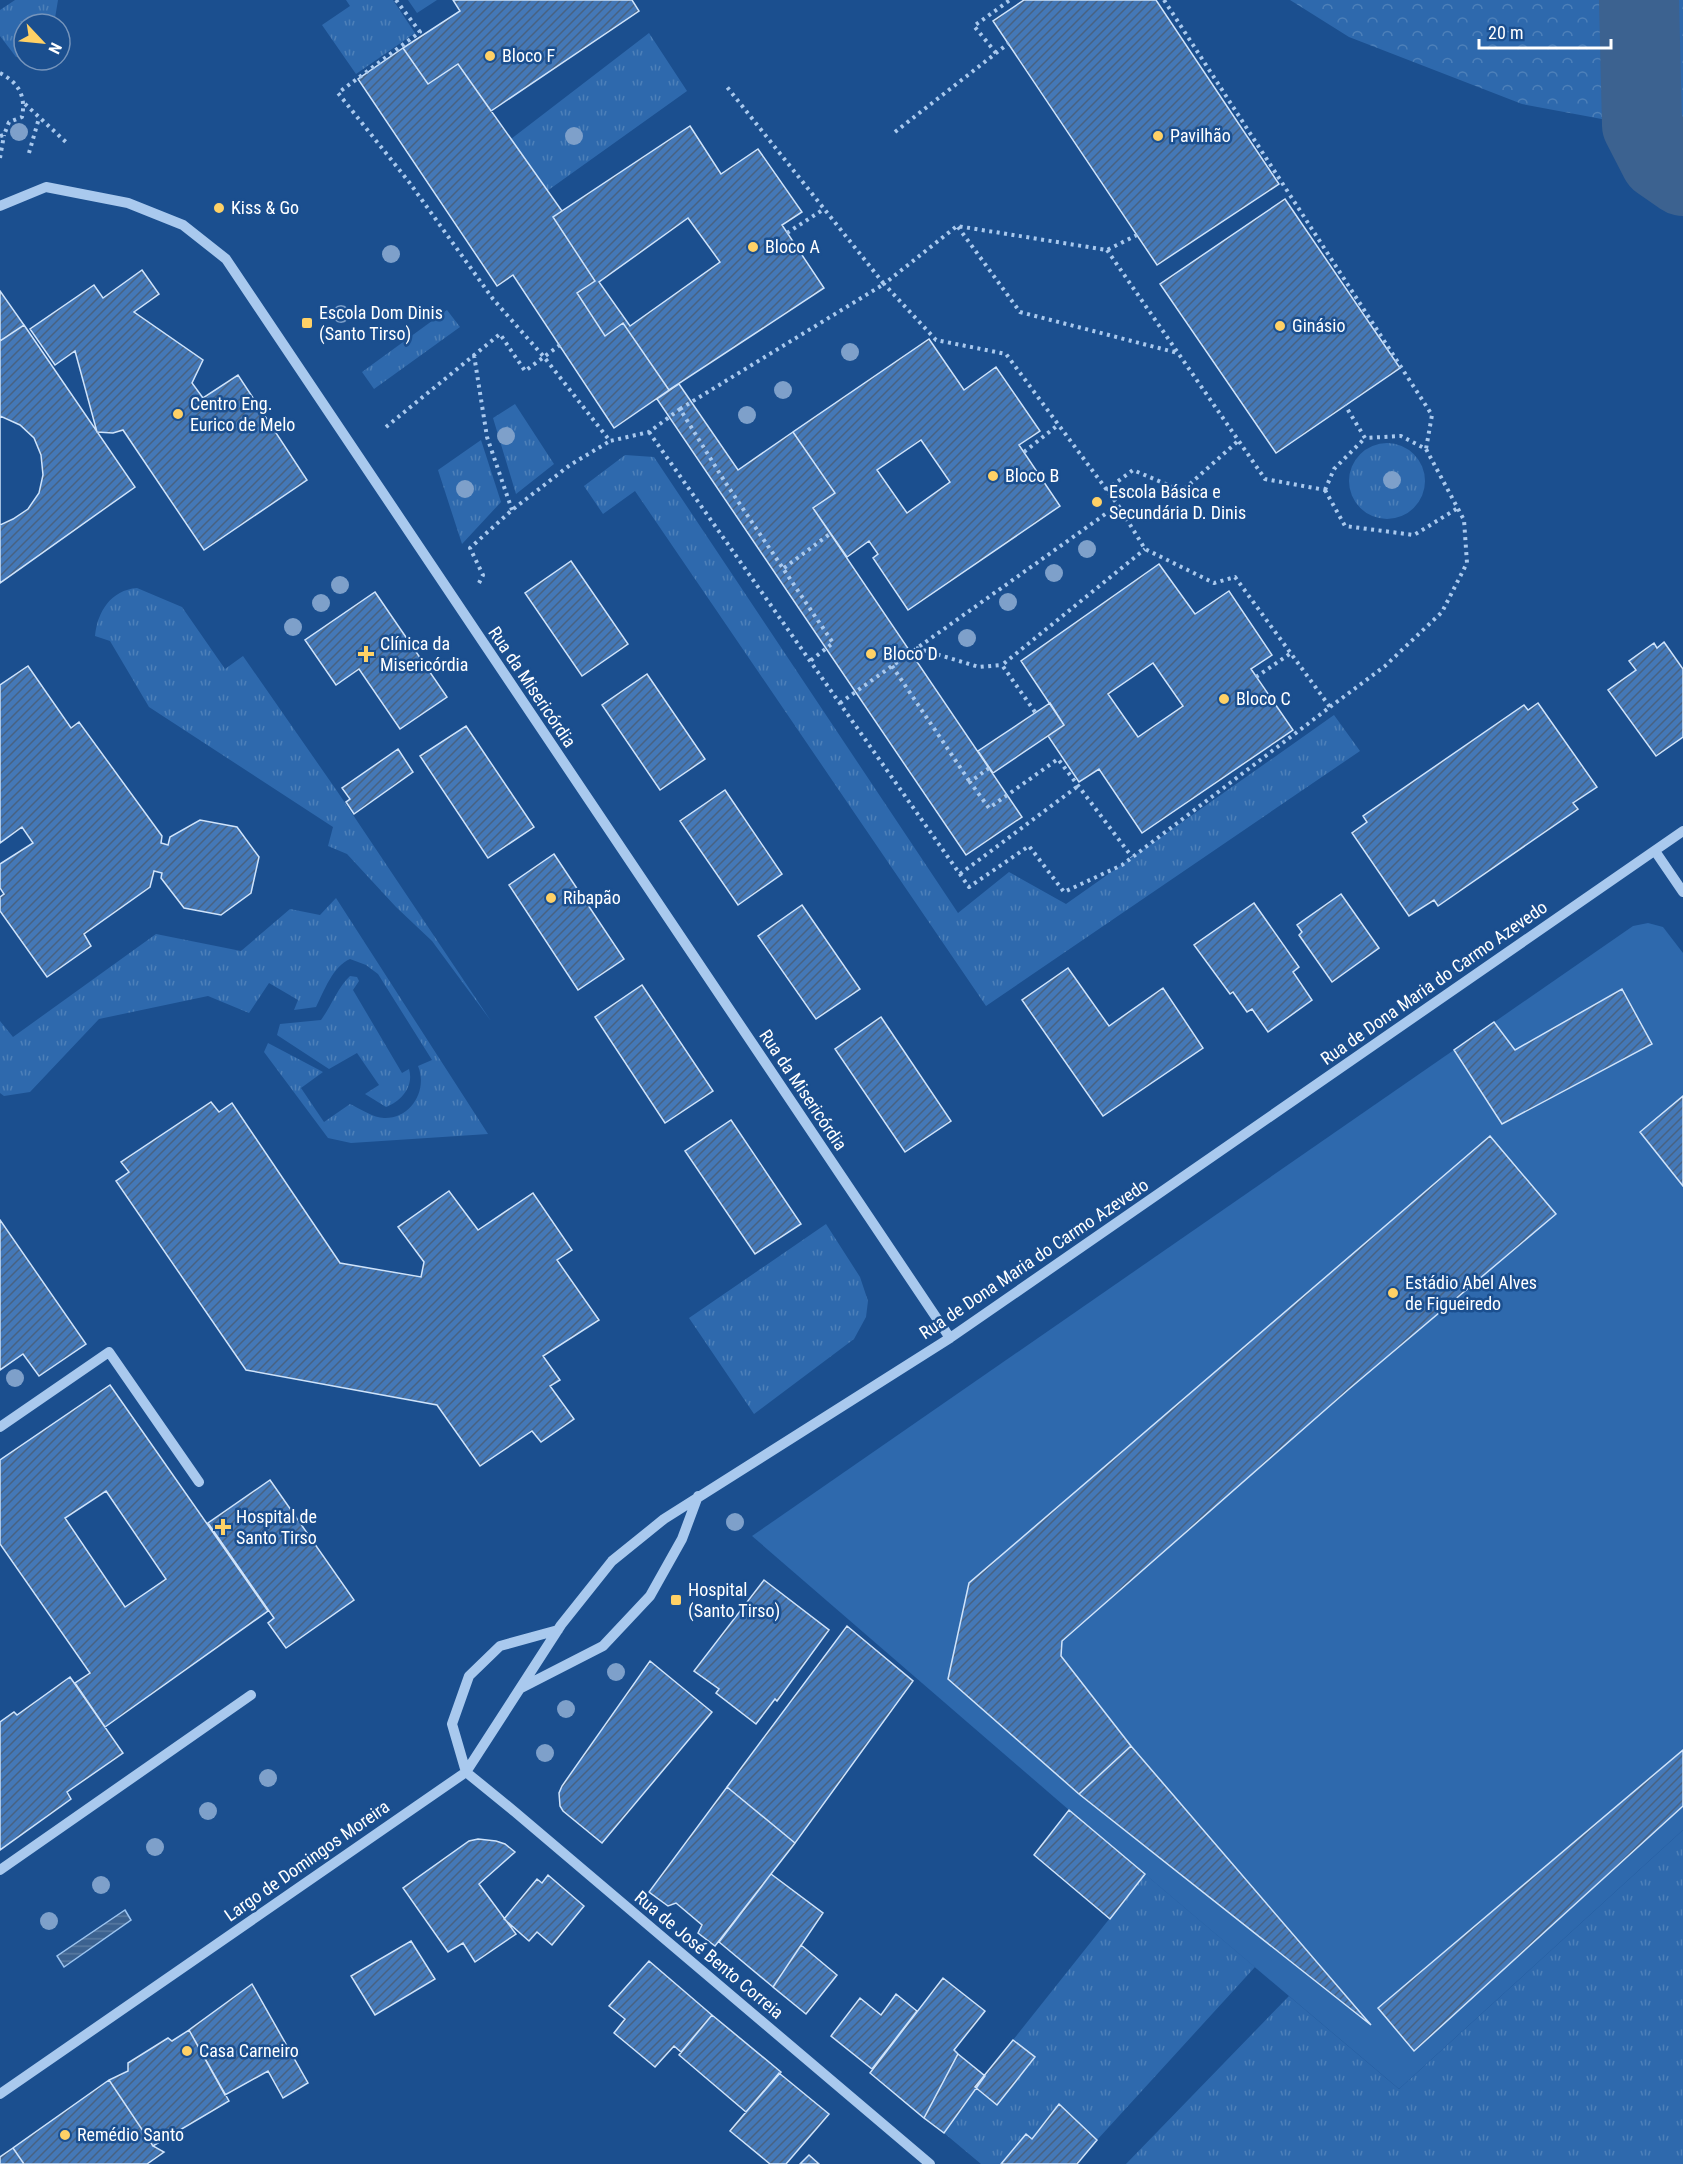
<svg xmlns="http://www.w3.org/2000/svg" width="1683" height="2164" font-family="'Roboto Condensed',sans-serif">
  <defs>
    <pattern id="grass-tufts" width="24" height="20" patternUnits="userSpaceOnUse" patternTransform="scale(1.5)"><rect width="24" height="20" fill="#2e69ad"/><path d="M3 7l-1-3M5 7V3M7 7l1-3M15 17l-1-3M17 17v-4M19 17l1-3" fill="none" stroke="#4d80b9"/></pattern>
    <pattern id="park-crowns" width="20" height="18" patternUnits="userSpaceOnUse" patternTransform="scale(1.5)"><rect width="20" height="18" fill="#2e69ad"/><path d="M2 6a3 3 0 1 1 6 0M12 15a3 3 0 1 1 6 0" fill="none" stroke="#4d80b9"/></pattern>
    <pattern id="water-rules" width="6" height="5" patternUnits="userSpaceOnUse" patternTransform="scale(1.5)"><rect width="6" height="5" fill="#3c6290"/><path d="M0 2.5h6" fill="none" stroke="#597aa1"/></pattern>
    <pattern id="building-hatch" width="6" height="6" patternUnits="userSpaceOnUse" patternTransform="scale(1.5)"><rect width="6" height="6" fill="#4478b7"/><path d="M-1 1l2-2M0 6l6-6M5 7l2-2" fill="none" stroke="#486282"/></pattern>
  </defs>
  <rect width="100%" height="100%" fill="#1b4f8f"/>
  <path fill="url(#grass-tufts)" d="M15,0H58L54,24H24V55L16,57L0,36V10Z
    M346,0H393L415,33L356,74L322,25L350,6Z
    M408,0H437L417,13Z
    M649,33L687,91L547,191L511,139Z
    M447,310L460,327L374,389L362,372Z
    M515,404L554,464L516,494L493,418Z
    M481,440L501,502L462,544L438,470Z
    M1349 481a38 38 0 1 1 76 0a38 38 0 1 1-76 0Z
    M625,455L654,457L958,913L1009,872L1066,904L1334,715L1360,751L986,1006L635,491L603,514L584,486Z
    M137,588L182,607L225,669L243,656L337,791L491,1021L432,941L396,907L347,854L328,846L333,827L149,707L110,641L95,636C97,612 111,590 137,588Z
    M336,898L488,1134L351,1143L328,1138L264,1052L268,1043L323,1072L301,1088L324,1122L350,1104C359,1108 374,1118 384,1118C411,1119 428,1090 418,1066L432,1060L378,974L366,965L350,959C333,966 324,991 316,1007L294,1010L298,1000L269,983L249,1013L208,996L99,1019L30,1092L4,1096L0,1093V1021L13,1037L156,934L241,951L290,909L320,915Z
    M350,976L357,977L359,981L353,990L402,1073L409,1069C414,1086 402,1101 386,1107L365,1094L379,1085L357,1053L329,1069L277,1035L280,1024L321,1020C332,1005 338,987 350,976Z
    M826,1224L860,1277L868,1301L866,1317L854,1339L754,1414L689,1318Z
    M1683,1830V2164H1126L1289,1996L1399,2089Z
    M1145,1874L1255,1967L1097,2140L1059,2105L1032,2139L1026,2134L1001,2164H981L944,2133L975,2087L997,2104L1035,2057L1013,2040Z"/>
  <path fill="url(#park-crowns)" d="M1290,0H1683V150L1666,131L1522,104L1349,37Z"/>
  <path fill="#2e69ad" d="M1648,923L1663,927L1683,953V1830L1399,2089L1069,1810L752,1536L1633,926Z"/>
  <path fill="url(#water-rules)" stroke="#9cc4f0" stroke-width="1.5" d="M125,1910L131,1920L64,1967L57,1956Z"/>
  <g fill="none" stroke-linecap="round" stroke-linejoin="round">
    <path stroke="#3c6290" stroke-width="80" d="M1639,0L1642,125L1660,160L1683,176"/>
  </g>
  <path fill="url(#building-hatch)" stroke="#cfe3fa" stroke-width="1.5" fill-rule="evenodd" d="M453,0H632L639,11L491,111L458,64L428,84L403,48L460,11Z
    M1024,0H1156L1279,184L1157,265L993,21Z
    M403,48L428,84L458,64L562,211L553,217L595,281L577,293L605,336L623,323L669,390L614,428L513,275L497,286L358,79Z
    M690,126L721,174L758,149L802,212L782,225L824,288L669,390L623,323L605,336L577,293L595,281L553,217ZM688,218L720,262L630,326L599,282Z
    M1285,199L1400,368L1276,453L1160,284Z
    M142,270L159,294L134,312L203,360L192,383L203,398L238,375L307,480L204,550L123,430L113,433L97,432L75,351L55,365L30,329L94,285L103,298Z
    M0,291L24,325L0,341Z
    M24,325L135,487L0,583V341Z
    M929,339L964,390L996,367L1040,431L1019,445L1060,506L908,610L873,558L878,554L869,541L847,557L813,508L835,493L793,432ZM921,440L950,482L907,513L877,470Z
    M679,384L738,470L793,432L835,493L813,508L1022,817L966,855L657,399Z
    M0,416L20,425L34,438L41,455L43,475L39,493L28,509L13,519L0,525Z
    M571,561L628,644L582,676L525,593Z
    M1159,564L1195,614L1229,591L1272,655L1251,669L1293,730L1142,833L1099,769L1079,782L1048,736L1064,725L1021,661ZM1153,663L1183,706L1138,737L1108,694Z
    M375,592L447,697L400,729L359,669L336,685L305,640Z
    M1664,642L1683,669V737L1656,756L1608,690L1636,670L1629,661L1654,643L1657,648Z
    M28,666L71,728L79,722L162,836L161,843L168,845L170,837L200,820L237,827L259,857L251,893L221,915L184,908L161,878L162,873L154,871L150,887L84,934L91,946L47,977L0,911V897L4,894L0,888V864L33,843L22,827L0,843V685Z
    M647,674L705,759L660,790L602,705Z
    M1050,703L1064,725L993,773L978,751Z
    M1538,703L1597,787L1573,803L1578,809L1438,906L1434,900L1409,916L1352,833L1367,822L1363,816L1524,705L1528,710Z
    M466,726L534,827L488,858L420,756Z
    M398,749L413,772L354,814L346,802L350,799L342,788Z
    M725,790L782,874L738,905L680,821Z
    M554,854L624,959L578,990L509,885Z
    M1341,894L1379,948L1332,982L1299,935L1302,932L1297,925Z
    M1254,903L1299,967L1293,972L1312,1000L1268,1032L1252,1009L1247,1012L1233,992L1230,994L1194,945Z
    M802,905L860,989L816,1019L758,936Z
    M1068,968L1109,1026L1163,988L1203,1048L1103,1116L1022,1000Z
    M642,985L713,1091L665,1123L595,1017Z
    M1622,989L1652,1044L1502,1124L1454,1050L1494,1022L1515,1050Z
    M881,1017L951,1121L905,1152L835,1049Z
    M1683,1096V1186L1640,1132Z
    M211,1102L219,1112L232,1103L340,1263L421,1277L424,1262L398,1227L449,1191L478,1230L533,1193L572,1250L557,1260L599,1320L543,1356L560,1380L550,1386L574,1419L541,1442L532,1431L480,1466L437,1405L246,1370L116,1181L129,1172L121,1162Z
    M731,1120L801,1224L755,1254L685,1151Z
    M1490,1136L1556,1214L1349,1389L1062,1641L1061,1656L1131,1746L1079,1794L948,1679L969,1583Z
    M0,1220L86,1344L39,1376L23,1354L0,1370Z
    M110,1385L268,1611L105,1727L75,1683L90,1673L0,1544V1460ZM106,1491L166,1579L125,1607L65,1518Z
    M270,1480L354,1600L286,1648L268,1623L274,1618L208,1523Z
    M764,1580L829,1630L777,1701L775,1699L756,1724L716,1693L719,1689L694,1671Z
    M847,1626L913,1681L795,1843L727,1787Z
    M650,1661L712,1712L602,1843L563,1811L560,1806L559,1793L562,1786Z
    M70,1677L123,1753L67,1792L71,1799L0,1850V1722L14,1712L17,1715Z
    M1131,1746L1371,2025L1079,1794Z
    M1683,1750V1806L1414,2051L1378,2008Z
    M727,1787L795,1843L715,1946L698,1933L702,1925L676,1903L668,1906L649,1892Z
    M1069,1810L1145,1874L1110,1919L1034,1855Z
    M478,1839L496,1841L505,1844L515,1852L479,1884L516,1934L475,1962L463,1943L448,1952L403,1888L469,1841Z
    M771,1874L823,1913L773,1987L719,1942Z
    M548,1875L584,1906L552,1945L537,1932L529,1941L504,1919L537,1879L542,1883Z
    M411,1941L435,1979L375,2015L351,1976Z
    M801,1945L837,1975L806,2014L773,1987Z
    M649,1961L712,2015L681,2052L674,2046L655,2067L614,2033L625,2019L609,2006Z
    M943,1978L985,2011L954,2050L958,2054L924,2118L870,2073Z
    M252,1984L308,2083L283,2098L268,2071L225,2095L189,2030Z
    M896,1994L917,2011L872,2069L831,2036L860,1998L881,2015Z
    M712,2015L781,2072L746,2112L679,2055Z
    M189,2030L229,2101L153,2146L109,2080L128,2071V2063L168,2038L172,2041Z
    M1013,2040L1035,2057L997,2105L975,2087Z
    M958,2054L985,2076L944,2133L924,2118Z
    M779,2073L829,2114L786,2164H770L730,2131Z
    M109,2080L153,2146L164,2152L147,2164H24L13,2148Z
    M1059,2104L1097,2140L1077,2164H1001L1026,2134L1032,2139Z
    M13,2148L24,2164H0V2157Z
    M809,2155L819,2164H800Z"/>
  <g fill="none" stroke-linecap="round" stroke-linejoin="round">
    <path stroke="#a9c9ee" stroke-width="4" stroke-dasharray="3 4.5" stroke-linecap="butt" d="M396,0L420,32L338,93L409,182L493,299L544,357L610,441L649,432L680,409L725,482L833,643L810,661
      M1164,0L1432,415L1426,449
      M996,53L974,26L1010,0
      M0,73C19,83 26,96 22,117L9,122L4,135L0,136
      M25,104L68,144
      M895,132L1009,43
      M29,153L39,118
      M0,158L4,135
      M958,227L1020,312L1178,353
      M787,233L824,209
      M1107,250L1265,479L1325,490
      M474,355L487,437L512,510
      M680,409L884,284L727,87
      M386,427L500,334L525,371L560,345
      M649,432L969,887L1029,846L1064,892L1122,865L1330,707L1235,577L1214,583L1145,549L1118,505L1006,354L936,340L884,284L957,226L1107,250L1137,235
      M1024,452L1058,425
      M1106,490L1133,470L1182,491L1238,441
      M1325,490L1345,526L1414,535L1458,508
      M1325,490L1334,469L1365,438
      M784,568L831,533
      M479,583L483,575L470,548L512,510L570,465L610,441
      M916,648L979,667L1002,665
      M892,666L970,782
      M1256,677L1291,653
      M840,703L1118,505
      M1330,707L1385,666L1442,612L1467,563L1464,520L1426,449L1401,436L1365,438L1345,405
      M1035,712L1002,665L1145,549
      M989,768L970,782L989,808L1058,759L1132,857
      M960,874L1078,786"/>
    <path stroke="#a9c9ee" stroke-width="10" d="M0,206L46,187L128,203L183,225L226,259L950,1338
      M1655,851L1683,892
      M0,1427L109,1352L199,1482
      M521,1688L603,1646L650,1596L682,1539L698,1496
      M466,1772L515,1812L930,2164
      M466,1772L452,1724L469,1676L500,1646L558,1630
      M0,1870L251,1695
      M0,2094L466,1772L561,1625L612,1561L664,1519L950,1338L1683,831"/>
  </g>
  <g fill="#7ea0ca">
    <circle cx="19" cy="132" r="9"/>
    <circle cx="574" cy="136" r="9"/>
    <circle cx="391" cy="254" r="9"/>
    <circle cx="341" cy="314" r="9"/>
    <circle cx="850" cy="352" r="9"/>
    <circle cx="783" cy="390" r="9"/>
    <circle cx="747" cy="415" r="9"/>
    <circle cx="506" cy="436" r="9"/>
    <circle cx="1392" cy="480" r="9"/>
    <circle cx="465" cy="489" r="9"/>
    <circle cx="1087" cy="549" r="9"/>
    <circle cx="1054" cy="573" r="9"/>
    <circle cx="340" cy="585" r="9"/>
    <circle cx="1008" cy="602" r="9"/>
    <circle cx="321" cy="603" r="9"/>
    <circle cx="293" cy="627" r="9"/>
    <circle cx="967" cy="638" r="9"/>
    <circle cx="15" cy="1378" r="9"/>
    <circle cx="735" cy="1522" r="9"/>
    <circle cx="616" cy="1672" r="9"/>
    <circle cx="566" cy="1709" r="9"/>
    <circle cx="545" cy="1753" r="9"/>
    <circle cx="268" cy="1778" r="9"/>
    <circle cx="208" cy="1811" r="9"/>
    <circle cx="155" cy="1847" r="9"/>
    <circle cx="101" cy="1885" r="9"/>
    <circle cx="49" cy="1921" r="9"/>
  </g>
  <g fill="#ffd166" stroke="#1b4f8f" stroke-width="2">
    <circle cx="490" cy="56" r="6"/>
    <circle cx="1158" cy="136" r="6"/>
    <circle cx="219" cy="208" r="6"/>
    <circle cx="753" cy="247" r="6"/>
    <rect x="301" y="317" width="12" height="12" rx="3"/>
    <circle cx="1280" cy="326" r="6"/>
    <circle cx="178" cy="414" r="6"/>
    <circle cx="993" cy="476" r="6"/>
    <circle cx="1097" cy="502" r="6"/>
    <path d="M363 645h6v6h6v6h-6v6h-6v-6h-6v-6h6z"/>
    <circle cx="871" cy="654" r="6"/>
    <circle cx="1224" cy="699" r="6"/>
    <circle cx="551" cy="898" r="6"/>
    <circle cx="1393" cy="1293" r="6"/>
    <path d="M220 1518h6v6h6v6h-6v6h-6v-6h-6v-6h6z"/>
    <rect x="670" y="1594" width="12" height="12" rx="3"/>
    <circle cx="187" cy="2051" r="6"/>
    <circle cx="65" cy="2135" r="6"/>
  </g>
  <g text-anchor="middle" stroke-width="5" stroke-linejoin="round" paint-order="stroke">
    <g font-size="18" fill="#fff" stroke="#1b4f8f" text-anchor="start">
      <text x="502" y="62">Bloco F</text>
      <text x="1170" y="142">Pavilhão</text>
      <text x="231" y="214">Kiss &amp; Go</text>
      <text x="765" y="253">Bloco A</text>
      <text x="319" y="319">Escola Dom Dinis<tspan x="319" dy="21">(Santo Tirso)</tspan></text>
      <text x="1292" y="332">Ginásio</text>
      <text x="190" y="410">Centro Eng.<tspan x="190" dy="21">Eurico de Melo</tspan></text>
      <text x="1005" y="482">Bloco B</text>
      <text x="1109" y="498">Escola Básica e<tspan x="1109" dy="21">Secundária D. Dinis</tspan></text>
      <text x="380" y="650">Clínica da<tspan x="380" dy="21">Misericórdia</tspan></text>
      <text x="883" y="660">Bloco D</text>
      <text x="1236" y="705">Bloco C</text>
      <text x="563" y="904">Ribapão</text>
      <text x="1405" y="1289">Estádio Abel Alves<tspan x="1405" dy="21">de Figueiredo</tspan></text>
      <text x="236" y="1523">Hospital de<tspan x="236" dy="21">Santo Tirso</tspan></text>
      <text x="688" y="1596">Hospital<tspan x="688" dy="21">(Santo Tirso)</tspan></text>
      <text x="199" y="2057">Casa Carneiro</text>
      <text x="77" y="2141">Remédio Santo</text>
    </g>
    <g font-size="18" fill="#fff" stroke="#1b4f8f">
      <text transform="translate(532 687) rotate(56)" y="6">Rua da Misericórdia</text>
      <text transform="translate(1434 983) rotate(-35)" y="6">Rua de Dona Maria do Carmo Azevedo</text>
      <text transform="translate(803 1090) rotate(56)" y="6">Rua da Misericórdia</text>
      <text transform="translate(1034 1259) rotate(-34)" y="6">Rua de Dona Maria do Carmo Azevedo</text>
      <text transform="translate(307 1861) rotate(-35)" y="6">Largo de Domingos Moreira</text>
      <text transform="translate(709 1955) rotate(40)" y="6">Rua de José Bento Correia</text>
    </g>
  </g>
  <g transform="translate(42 42) rotate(116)"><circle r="28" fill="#1b4f8f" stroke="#7695bc" stroke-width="1.5"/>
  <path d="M0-4.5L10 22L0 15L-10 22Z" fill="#ffd166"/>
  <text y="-9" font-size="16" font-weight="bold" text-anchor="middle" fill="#ffffff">N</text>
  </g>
  <path d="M1479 39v9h132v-9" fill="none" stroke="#ffffff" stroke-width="3"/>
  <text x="1488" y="39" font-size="18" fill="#ffffff" stroke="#1b4f8f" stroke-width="4.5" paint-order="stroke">20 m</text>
</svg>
